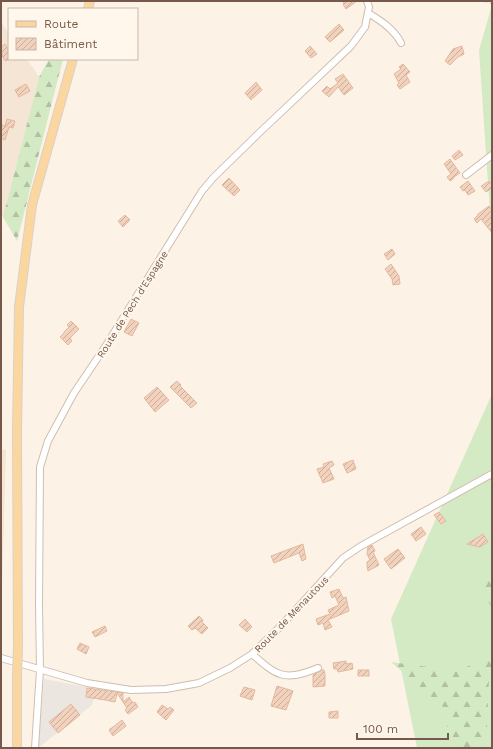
<svg xmlns="http://www.w3.org/2000/svg" width="493" height="749" font-family="'Work Sans',sans-serif">
  <defs>
    <pattern id="forest-firs" width="22" height="20" patternUnits="userSpaceOnUse"><rect width="22" height="20" fill="#d4eac4"/><path d="M5 1l3.5 6h-7zM16 11l3.5 6h-7z" fill="#b1c1a1"/></pattern>
    <pattern id="building-hatch" width="6" height="6" patternUnits="userSpaceOnUse"><rect width="6" height="6" fill="#f2d2bd"/><path d="M-1 1l2-2M0 6l6-6M5 7l2-2" fill="none" stroke="#c9ad9c"/></pattern>
  </defs>
  <rect width="100%" height="100%" fill="#fcf3e6"/>
  <path fill="#f4e5d4" d="M1,22L9,34V59H27L39,77L3,217L1,214Z
    M6,449L2,592L1,450Z"/>
  <path fill="#ece6e0" d="M44,679L87,687L86,696L94,698L92,705L38,748Z"/>
  <path fill="#d4eac4" d="M492,5V242L479,50Z
    M492,394V748H417L391,619Z"/>
  <path fill="url(#forest-firs)" d="M49,59H63L17,241L3,217L39,77Z
    M492,577V607L480,590Z
    M492,655V679H489L486,748H449L447,740L448,711L391,662L458,671Z"/>
  <path fill="url(#building-hatch)" stroke="#e4b89e" d="M342,1H357L346,9L343,4L344,3Z
    M339,24L344,30L330,42L325,37Z
    M5,44L9,51V59L5,61L1,53V47Z
    M310,46L317,54L311,58L305,51Z
    M462,46L464,54L458,57L450,65L445,61L453,49Z
    M403,64L410,72L406,75L410,82L400,89L397,85L399,83L394,74L401,69L399,67Z
    M343,74L353,88L344,95L338,87L329,97L322,91L327,86L330,89L338,83L335,79Z
    M256,82L262,90L251,100L245,93Z
    M26,84L30,91L19,97L15,90Z
    M7,119L15,121L13,128L9,127L5,140L1,138V125L5,126Z
    M459,150L463,155L455,160L452,156Z
    M450,159L460,173L454,177L453,179L450,181L447,177L451,174L444,164Z
    M229,178L240,190L234,196L222,185Z
    M468,181L475,191L468,195L465,190L463,191L460,187Z
    M489,181L492,185V188L486,192L481,186Z
    M489,206L492,210V233L481,219L477,223L474,219L478,215V214Z
    M125,215L130,220L123,227L118,221Z
    M392,249L395,254L388,260L384,254Z
    M391,264L399,276L400,284L393,285L392,279L385,269Z
    M131,319L139,323L132,336L124,332Z
    M71,321L79,329L70,338L72,341L68,345L60,337L64,333V332L69,327L67,325Z
    M177,381L181,385L180,386L197,403L191,408L170,387Z
    M157,387L169,400L155,412L144,398Z
    M353,460L356,469L347,473L343,464Z
    M332,461L334,465L329,468L334,479L323,483L317,469L324,467L323,464Z
    M439,512L446,521L441,524L434,515Z
    M421,527L426,534L416,541L411,534Z
    M483,534L488,542L480,547L467,544Z
    M303,544L306,559L302,561L299,553L274,563L271,556Z
    M372,545L375,551L373,552L379,565L368,571L367,566V562L370,560L367,554L368,547Z
    M398,549L405,558L391,569L384,559Z
    M339,589L343,598L346,597L349,611L328,620L332,627L325,630L323,623L318,625L316,619L330,614L328,610L339,605L335,596L332,598L330,592Z
    M199,616L203,620L202,622L208,628L202,634L195,628L192,630L188,626Z
    M245,619L252,627L247,632L239,625Z
    M105,626L107,631L95,637L92,632Z
    M80,643L89,647L86,654L77,649Z
    M346,661V664L352,663L353,669L338,672L337,669H334L333,663Z
    M322,670H324L325,674V686L313,687V675Z
    M358,670H369V676H358Z
    M277,686L293,691L286,710L271,706Z
    M244,687L255,690L252,700L240,696Z
    M87,688L123,693V702L129,697L133,703L135,702L138,707L128,714L125,710L127,708L117,693L115,702L105,700L86,697Z
    M71,704L80,715L58,733L49,722Z
    M162,705L168,709L170,707L174,710L166,720L157,712Z
    M338,711V718H329V712Z
    M122,720L126,726L113,736L109,730Z"/>
  <g fill="none" stroke-linecap="round" stroke-linejoin="round">
    <defs>
      <path id="minor" d="M368,13C380,20 394,29 401,43
        M466,175L492,155
        M252,654C277,676 284,682 318,668
        M1,658L87,683L131,690L166,689L199,683L230,668L252,654L280,627L343,558L361,546L492,474
        M35,748L40,670L39,605L40,467L48,441L74,393L105,347L202,191L213,178L258,134L351,46L365,27L369,7L367,1"/>
      <path id="major" d="M88,9L90,1
        M18,648L17,432L19,307L32,205L73,59
        M17,748V676"/>
    </defs>
    <use href="#minor" stroke="#d0bdae" stroke-width="8"/>
    <use href="#major" stroke="#d9d1cc" stroke-width="10"/>
    <path stroke="#d7b5a0" stroke-width="1" stroke-dasharray="1 3" stroke-linecap="butt" d="M482,1L492,4"/>
    <use href="#minor" stroke="#fff" stroke-width="6"/>
    <use href="#major" stroke="#fbd79f" stroke-width="8"/>
    <defs>
      <path id="major-bridge" d="M17,676L18,648"/>
    </defs>
    <use href="#major-bridge" stroke="#d9d1cc" stroke-width="10" stroke-linecap="butt"/>
    <use href="#major-bridge" stroke="#fbd79f" stroke-width="8"/>
  </g>
  <g text-anchor="middle" stroke-width="4" stroke-linejoin="round" paint-order="stroke">
    <g font-size="10" fill="#76594a" stroke="#fff7ec">
      <text transform="translate(132 304) rotate(-58)" y="4">Route de Pech d'Espagne</text>
      <text transform="translate(291 614) rotate(-46)" y="4">Route de Menautous</text>
    </g>
  </g>
  <rect width="493" height="749" fill="none" stroke="#76594a" stroke-width="4"/>
  <rect x="8" y="8" width="130" height="52" fill="#fff7ec" stroke="#c8b8ab"/>
  <rect x="16" y="21" width="20" height="6" fill="#fbd79f" stroke="#c8b8ab"/>
  <text x="44" y="28" font-size="12" fill="#76594a">Route</text>
  <rect x="16" y="38" width="20" height="12" fill="url(#building-hatch)" stroke="#c8b8ab"/>
  <text x="44" y="48" font-size="12" fill="#76594a">Bâtiment</text>
  <path d="M357 733v6h91v-6" fill="none" stroke="#76594a" stroke-width="2"/>
  <text x="363" y="733" font-size="12" fill="#76594a" stroke="#fff7ec" stroke-width="3" paint-order="stroke">100 m</text>
</svg>
